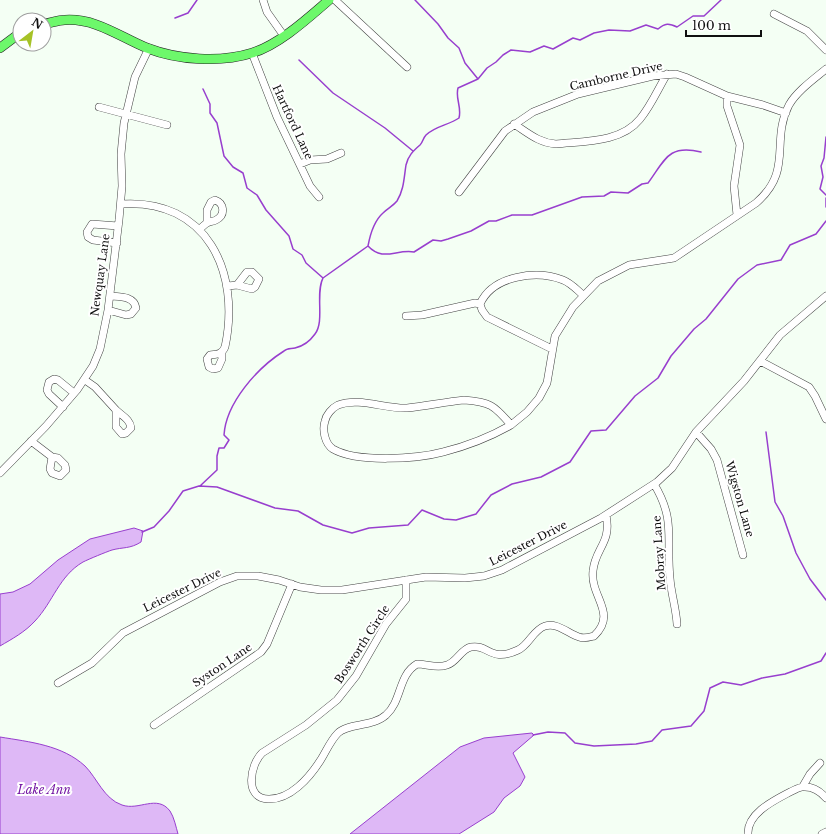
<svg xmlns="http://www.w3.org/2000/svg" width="826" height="834" font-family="'Libre Baskerville',serif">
  <rect width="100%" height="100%" fill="#f4fff4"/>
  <path fill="#deb8f6" stroke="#983fce" d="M134,528L143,531L141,542C130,549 123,547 112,550C106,552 89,559 83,562C59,576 53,602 35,621C25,632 12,639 0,646V594L13,592L30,584L58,560L90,539Z
    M532,733L534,735L513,753L525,777L520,786L504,798L494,812L459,834H350L460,747L484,738Z
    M0,737C30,742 62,745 85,766C97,778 104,799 122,805C139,811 157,794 170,811C174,817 176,827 178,834H0Z"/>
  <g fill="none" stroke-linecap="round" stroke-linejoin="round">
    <path stroke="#983fce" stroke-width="1.5" d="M415,0L438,24L448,38L459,48L465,63L478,79
      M175,18L188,13L197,0
      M299,60L333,93L385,128L413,151
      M203,89L210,104V113L217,123L224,156L233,167L243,173L247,188L257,195L266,210L289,236L293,249L302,255L306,263L323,278
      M826,137L824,158L821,166L823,177L820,189L826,195
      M826,198V207
      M368,246C383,262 396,249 414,252L433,240L441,241L448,239L471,231L489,221H496L512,215H532L582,197L604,196L611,192L628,193L642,184L648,183C665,160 668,144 701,152
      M766,432L775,502L783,516L796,553L810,579L826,600
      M200,486L217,470V456L219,448H224L229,440L224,435C226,403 257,368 284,351C287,348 291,349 295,348C304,346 310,341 315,334C325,321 315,294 323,278L368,246C370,235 374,221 383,213C388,208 393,206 397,201C404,190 404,177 406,165C408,156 413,151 420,145C423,142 423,138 426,135C435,126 449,125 459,118C462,107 455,98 458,88L478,79L487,68L496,62L503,55L511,50L530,52L544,46L553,49L573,38L580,40L594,33L609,30L630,31L646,25L658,29C665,23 669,23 677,27L693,16H704L721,0
      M142,532L154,527L169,511L183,491L199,486L217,487L275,508L298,511L323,525L352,533L369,528L408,525L422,510L444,519L456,520L476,514L491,495L512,484L541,477L570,462L591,431L606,430L635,396L658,378L671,356L694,329L706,319L738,279L757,265L781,260L790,245L816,234L826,221
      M533,735L548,732L565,733L575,743L594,746L636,744L652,741L662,730L691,726L704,711L710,688L723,682L741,685L762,678L785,674L821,661L826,653"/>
    <defs>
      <path id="minor" d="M263,0L267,12L284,36
        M335,0L407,67
        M774,14L807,31L826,50
        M252,53L277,117L310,186L319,197
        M727,96V106L740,145L734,186L737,215
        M99,107L167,125
        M514,124C528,133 539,143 556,144C583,141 621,143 640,119C651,106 658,89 667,74
        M300,164L310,160L327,159L341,153
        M459,192L505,131L533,112L578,94L653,76L676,74L685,77L727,96L763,105L786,113
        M121,204C207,198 241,272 225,347C222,354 218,354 210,355L207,359L209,367L213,369L218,368L222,359V352
        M199,230C201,228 204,225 207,223C209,221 213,222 216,220C226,215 224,203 215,200L211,202L207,210V223
        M117,243L93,240L88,237L87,232L92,224L118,226
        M228,286L237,285L252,289L255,287L259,279L252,272H247L237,285
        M108,310L126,315L131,314L136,308C134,296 120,297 110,296
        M406,316L422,315L475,303L480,304
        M552,349L487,317L482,310L480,304C493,275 537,270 563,280C571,283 577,290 583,295
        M760,361L809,387L815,396L826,419
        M85,380L95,387L116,410V427L122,434L126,433L131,428C130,419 122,416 116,410
        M464,400C490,402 494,405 511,425C490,437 467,446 443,452C417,459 357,463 333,449C325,444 322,430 325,421C326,415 332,408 338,405C359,397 385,409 407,408C426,406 445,402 464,400Z
        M63,407L49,394L47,390L49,382L54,379L58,380L74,393
        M511,425L527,412L539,398L547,383L555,336L573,307L598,281L629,265L674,258L756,203C794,170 770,142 789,105C797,91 814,79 826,69
        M696,432L711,449L717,460L743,555
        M31,441L52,457L50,469L52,473L60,476L66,470L65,465L58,458L52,457
        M0,473L46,426L77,390L93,366L100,349L108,310L119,220L122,186L121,154L124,123L135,77L149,48
        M654,484C676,520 666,539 670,578C671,593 676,608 677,624
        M406,580V599L386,624L356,676L337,700L306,725L262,753C250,765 244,798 268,799C290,800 309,778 320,761C326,752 330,741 338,733C348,723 373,727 386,715C402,701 398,675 417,664C427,664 437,669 447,665C457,662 461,649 471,647C489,644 490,663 518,650C529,645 533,630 545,626C557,622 569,634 579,637C584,639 590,637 594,636C618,613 590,597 593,571C595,548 612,543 606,515
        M58,683L92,663L123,633L220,582L237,576H258L279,580L300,587L321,590H342L426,577L465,578L484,576L502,570L601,518L657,482L672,468L696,432L744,381L780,335L826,296
        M154,725L261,652L267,644L292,584
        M803,786L810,774L820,763
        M748,834C747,813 775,800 790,792C795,790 800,786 805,787C814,787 820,791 826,798
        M822,834L826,832"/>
      <path id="major" d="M44,24C51,23 58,20 65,20C96,18 120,37 147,48C178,60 220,63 252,53C279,45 308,18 329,0
        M0,48L20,33"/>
    </defs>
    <use href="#minor" stroke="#434343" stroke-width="8"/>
    <use href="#major" stroke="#212121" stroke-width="10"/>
    <use href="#minor" stroke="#fff" stroke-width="7"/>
    <use href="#major" stroke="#6df86b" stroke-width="9"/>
  </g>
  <g text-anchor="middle" stroke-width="4" stroke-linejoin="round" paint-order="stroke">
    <g font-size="11" fill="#101010" stroke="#fff">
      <text transform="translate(616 76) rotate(-13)" y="4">Camborne Drive</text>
      <text transform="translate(293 122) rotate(65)" y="4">Hartford Lane</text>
      <text transform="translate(100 275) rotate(-82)" y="4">Newquay Lane</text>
      <text transform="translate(740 499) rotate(74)" y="4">Wigston Lane</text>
      <text transform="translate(528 543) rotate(-27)" y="4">Leicester Drive</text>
      <text transform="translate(659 553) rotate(-94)" y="4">Mobray Lane</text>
      <text transform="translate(182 590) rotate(-26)" y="4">Leicester Drive</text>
      <text transform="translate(362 644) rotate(-57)" y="4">Bosworth Circle</text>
      <text transform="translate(222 665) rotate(-34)" y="4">Syston Lane</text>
    </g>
    <g font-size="12" font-style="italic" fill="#7518a4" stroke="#fff">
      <text x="44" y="794">Lake Ann</text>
    </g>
  </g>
  <g transform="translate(32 32) rotate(31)"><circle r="19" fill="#ffffff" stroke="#9f9f9f"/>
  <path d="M0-3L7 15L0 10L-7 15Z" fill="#a6c227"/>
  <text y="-6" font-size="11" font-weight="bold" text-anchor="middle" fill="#101010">N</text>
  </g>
  <path d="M686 30v6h75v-6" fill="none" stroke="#101010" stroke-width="2"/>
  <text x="692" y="30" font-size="12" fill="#101010" stroke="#ffffff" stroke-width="3" paint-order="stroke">100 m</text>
</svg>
